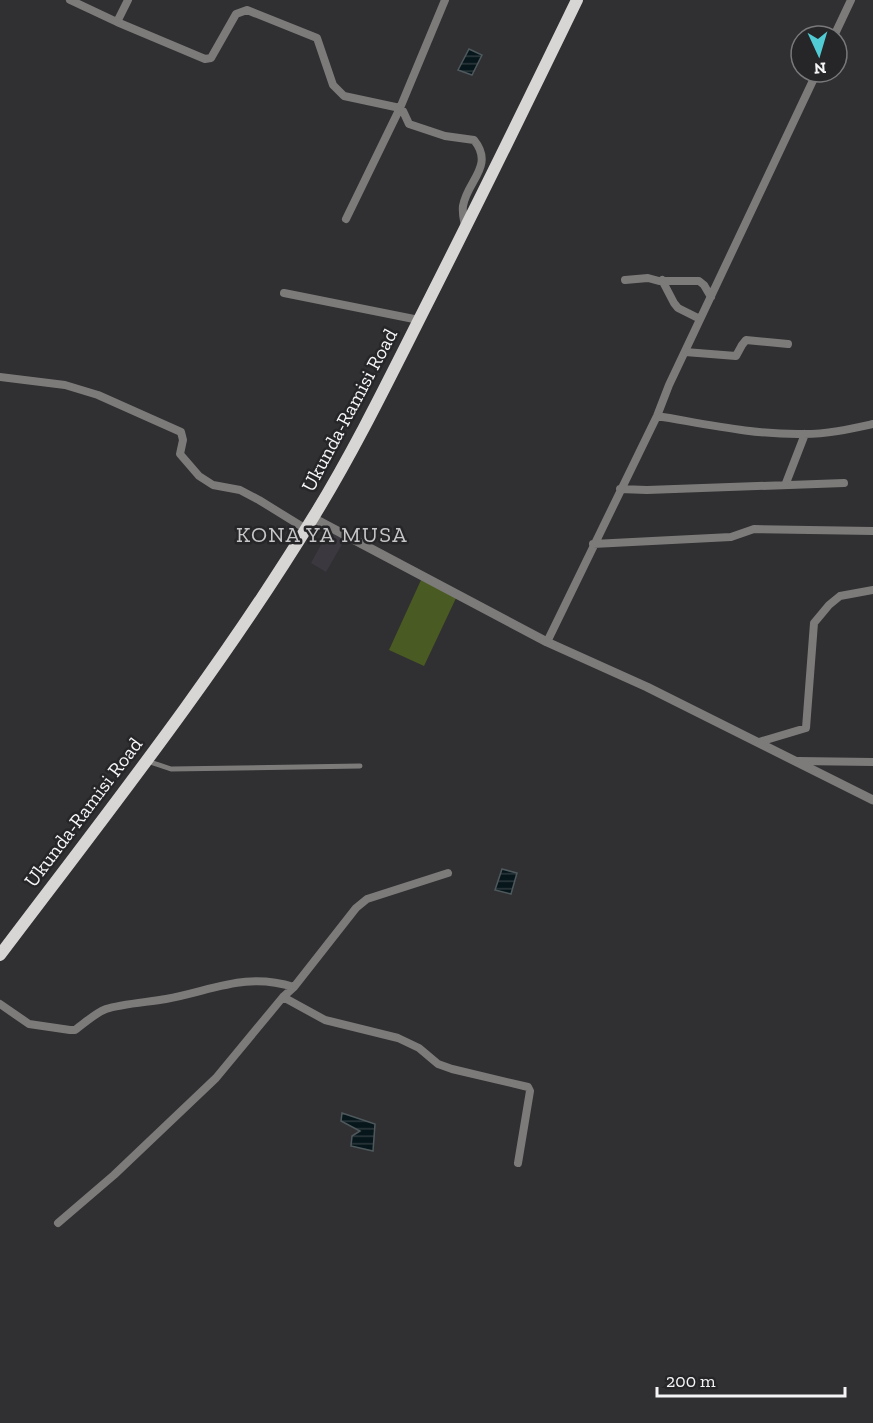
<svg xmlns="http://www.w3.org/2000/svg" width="873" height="1423" font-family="'Zilla Slab',serif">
  <defs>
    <pattern id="water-rules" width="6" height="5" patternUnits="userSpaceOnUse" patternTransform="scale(1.5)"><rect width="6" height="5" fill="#07161b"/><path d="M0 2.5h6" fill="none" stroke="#2c383d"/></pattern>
  </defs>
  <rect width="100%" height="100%" fill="#302f31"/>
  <path fill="#3b3840" d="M329,530L345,539L326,572L311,563Z"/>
  <path fill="#495b22" d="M421,580L457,596L424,666L389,650Z"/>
  <path fill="url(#water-rules)" stroke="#4e595d" stroke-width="1.5" d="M469,49L482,55L472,75L458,70Z
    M502,869L517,873L511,894L495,890Z
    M342,1113L375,1124L373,1151L351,1146L352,1136L360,1131L341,1121Z"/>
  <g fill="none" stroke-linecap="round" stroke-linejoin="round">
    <path stroke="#7c7b7a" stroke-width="5" d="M147,761L171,769L360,766"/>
    <path stroke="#7c7b7a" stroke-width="8" d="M70,0L117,22L205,59L211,58L236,14L247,10L317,38L333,85L344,96L400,108L403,111L409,124L445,136L474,140C495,166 467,181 463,206C462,213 464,220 465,226
      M117,22L128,0
      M834,36L851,0
      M346,219L400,108L445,0
      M625,280L648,278L659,281H699L704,285L711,297
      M662,280L674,303L678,308L700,319
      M284,293L419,320
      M685,352L736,356L742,345L746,340L788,344
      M0,377L65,385L98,395L181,432L183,440L180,454L199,476L213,485L240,490L259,500L306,529
      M657,416C706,424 754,435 804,434C828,434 850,429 873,424
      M786,483L805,434
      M620,489L647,490L844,483
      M593,544L731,537L754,529L873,531
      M547,642L657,416L669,385L817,72
      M759,742L806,728L814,623L829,605L840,596L873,590
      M798,761L873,762
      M283,997L325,1020L398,1038L419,1048L438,1064L452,1069L528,1087L530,1091L518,1163
      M0,1004L29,1024L70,1030H75C85,1023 95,1013 106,1009C121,1004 149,1002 166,999C214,990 245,972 294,987
      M58,1223L114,1175L216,1078L283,997L294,987L356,908L367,899L448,873"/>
    <path stroke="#7c7b7a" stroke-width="9" d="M313,518L547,642L647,687L873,800"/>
    <path stroke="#d8d6d4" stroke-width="12" d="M0,955C108,812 220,670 314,516C357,446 393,371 430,298C480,199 529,99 577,0"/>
  </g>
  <g text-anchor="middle" stroke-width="5" stroke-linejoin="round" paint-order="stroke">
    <g font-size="20" fill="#f5f4f6" stroke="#262528">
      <text transform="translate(349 410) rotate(-62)" y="7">Ukunda-Ramisi Road</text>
      <text transform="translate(83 812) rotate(-53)" y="7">Ukunda-Ramisi Road</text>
    </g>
    <g font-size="22" letter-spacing="1.5" fill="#c6c6c8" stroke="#262528">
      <text x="322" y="542">KONA YA MUSA</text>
    </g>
  </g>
  <g transform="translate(819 54) rotate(176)"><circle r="28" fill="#262528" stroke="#79787a" stroke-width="1.5"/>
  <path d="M0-4.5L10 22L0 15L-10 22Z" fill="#51ccd5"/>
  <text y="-9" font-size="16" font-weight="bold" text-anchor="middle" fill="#f5f4f6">N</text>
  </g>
  <path d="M657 1387v9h188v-9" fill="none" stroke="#f5f4f6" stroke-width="3"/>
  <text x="666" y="1387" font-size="18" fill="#f5f4f6" stroke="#262528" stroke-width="4.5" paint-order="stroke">200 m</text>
</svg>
